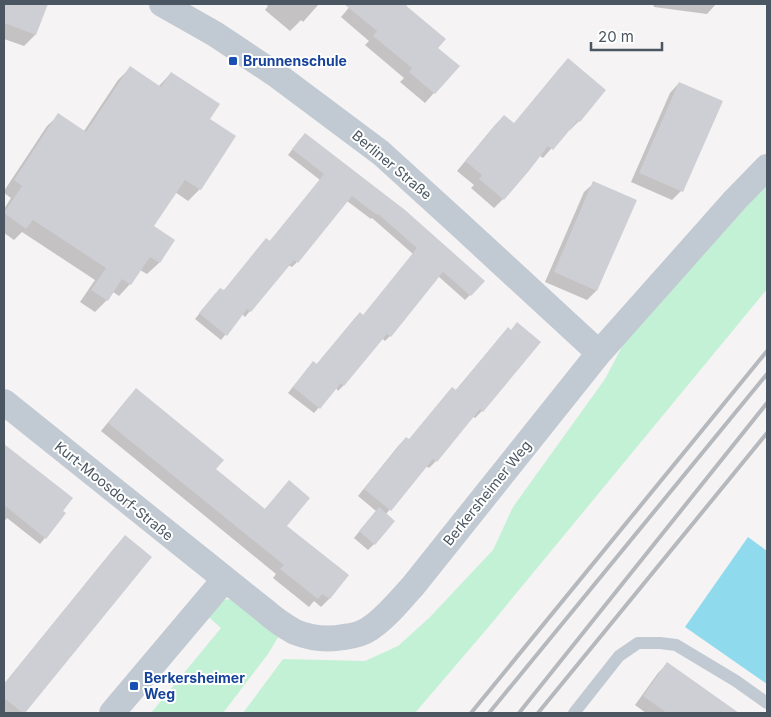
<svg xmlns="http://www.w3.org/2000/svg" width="771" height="717" font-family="Inter,sans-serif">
  <rect width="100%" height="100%" fill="#f5f3f3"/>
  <path fill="#c3f1d5" d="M767,184V289L491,624L415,713H243L283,659L365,661L398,646L429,618L493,550L513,507L605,379L625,341Z
    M228,599L236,602L280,634L268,654L223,713H151L221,628L204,613L217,602Z"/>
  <path fill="#90daee" d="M748,537L767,551V684L685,627Z"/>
  <path fill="#0003" d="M4,4H46L35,35L24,46L4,39Z
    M265,4H319L303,22L301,20L290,31L265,10L268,6Z
    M352,4H408L405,7L437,48L458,66L425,103L400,82L404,78L365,45L369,41L341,17Z
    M653,4H716L707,14L654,7Z
    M568,60L579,121L570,130L569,128L543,158L540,156L503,199L494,208L471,188L474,185L457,171L495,125L504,116L514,124L559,69Z
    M130,68L158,87L171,73L208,119L234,136L200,189L188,201L175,192L152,227L173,240L159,263L147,274L140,270L130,284L119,296L113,292L107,300L95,312L80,302L95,280L22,232L14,240L4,233V209L11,198L4,193V191L47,126L59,115L84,131L118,80Z
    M679,83L721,102L681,191L672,200L631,182L670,93Z
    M300,139L470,295L465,300L438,276L390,336L385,341L382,338L343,386L338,391L336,388L314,413L288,393L308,368L316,365L355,318L360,313L363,316L413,254L372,218L371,219L347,201L297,262L292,267L288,265L250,311L245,317L242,314L221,340L195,319L215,294L223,292L269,242L320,180L288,155Z
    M594,183L596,291L587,300L545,282L584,192Z
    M508,328L482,411L475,418L472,416L436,461L429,468L426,466L386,514L374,544L368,550L354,538L376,511L358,496L399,445L406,438L409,440L455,391Z
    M136,390L215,470L264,510L289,482L285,526L347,575L329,599L321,607L314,601L309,607L273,578L276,574L101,431L128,398Z
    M4,445L72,498L62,511L65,513L40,544L7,518L4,522Z
    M116,546L150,557L23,713H4V684Z
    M667,664L736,713H646L635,705L658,673Z"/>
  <path fill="#cdcfd5" d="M4,4H48L36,35L4,23Z
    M344,4H404L446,39L438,48L460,66L435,94L409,72L412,68L373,36L377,31Z
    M568,58L606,90L580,122L578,120L553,150L548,146L528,172L504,200L479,179L482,175L465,161L504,115L514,123Z
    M130,66L161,87L171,72L220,104L210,119L236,136L201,190L185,180L154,226L175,240L160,263L150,257L131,285L122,279L108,301L91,290L106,268L33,220L26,229L4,213L22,186L14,180L58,113L86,132Z
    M679,82L723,101L683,192L639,173Z
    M305,133L405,210L485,281L471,296L443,272L391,337L387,334L344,386L341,383L320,409L293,387L313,361L317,364L360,312L363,315L417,248L378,214L377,215L352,196L298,263L294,260L251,312L247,309L227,336L199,313L220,288L224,290L266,238L270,241L324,174L292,149Z
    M593,181L637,200L597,291L554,272Z
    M517,322L541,342L483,412L480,409L437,462L433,459L391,511L364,489L406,437L409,439L452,387L456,390L508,327L511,330Z
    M136,388L224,460L216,469L265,509L289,480L310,498L287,526L349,575L330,599L322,594L318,599L280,569L284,565L108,423Z
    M4,444L73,498L63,511L66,513L46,539L4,505Z
    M379,507L395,521L375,545L359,531Z
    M125,535L152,557L25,713H23L4,698V684Z
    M667,662L739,713H667L643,696Z"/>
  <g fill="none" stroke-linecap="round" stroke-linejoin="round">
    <path stroke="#c1cad2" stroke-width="12" d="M574,713L619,656L638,643H660L676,645L736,681L767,703"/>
    <path stroke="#c1cad2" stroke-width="26" d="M162,4L215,34L278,76L381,153L458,223L599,353
      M4,402L225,579
      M112,713L225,579C238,589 251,600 264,610C273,618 284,626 295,632C310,638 328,640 344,637C352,636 362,634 369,629C386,618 399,601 413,586L599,353L735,200L767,167"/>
    <path stroke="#b5b8bd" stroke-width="4" d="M471,713L767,351
      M489,713L767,374
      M519,713L767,403
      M538,713L767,433"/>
  </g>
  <g fill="#1a4fb4" stroke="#fff" stroke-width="2">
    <rect x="228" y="56" width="10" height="10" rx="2.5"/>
    <rect x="129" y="681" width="10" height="10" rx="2.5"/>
  </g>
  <g text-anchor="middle" stroke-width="4" stroke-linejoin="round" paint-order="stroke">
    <g font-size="14" font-weight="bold" fill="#164399" stroke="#fff" text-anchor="start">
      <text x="243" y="66">Brunnenschule</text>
      <text x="144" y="683">Berkersheimer<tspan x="144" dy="16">Weg</tspan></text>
    </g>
    <g font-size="14" fill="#4a5661" stroke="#fff">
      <text transform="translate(392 165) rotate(40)" y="5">Berliner Straße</text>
      <text transform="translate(114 491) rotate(39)" y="5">Kurt-Moosdorf-Straße</text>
      <text transform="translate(487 493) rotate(-51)" y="5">Berkersheimer Weg</text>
    </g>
  </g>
  <rect width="771" height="717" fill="none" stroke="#4a5661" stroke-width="10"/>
  <path d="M591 42v8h71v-8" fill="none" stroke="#4a5661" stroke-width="2.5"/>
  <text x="598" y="42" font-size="15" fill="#4a5661" stroke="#ffffff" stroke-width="4" paint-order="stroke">20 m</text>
</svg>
